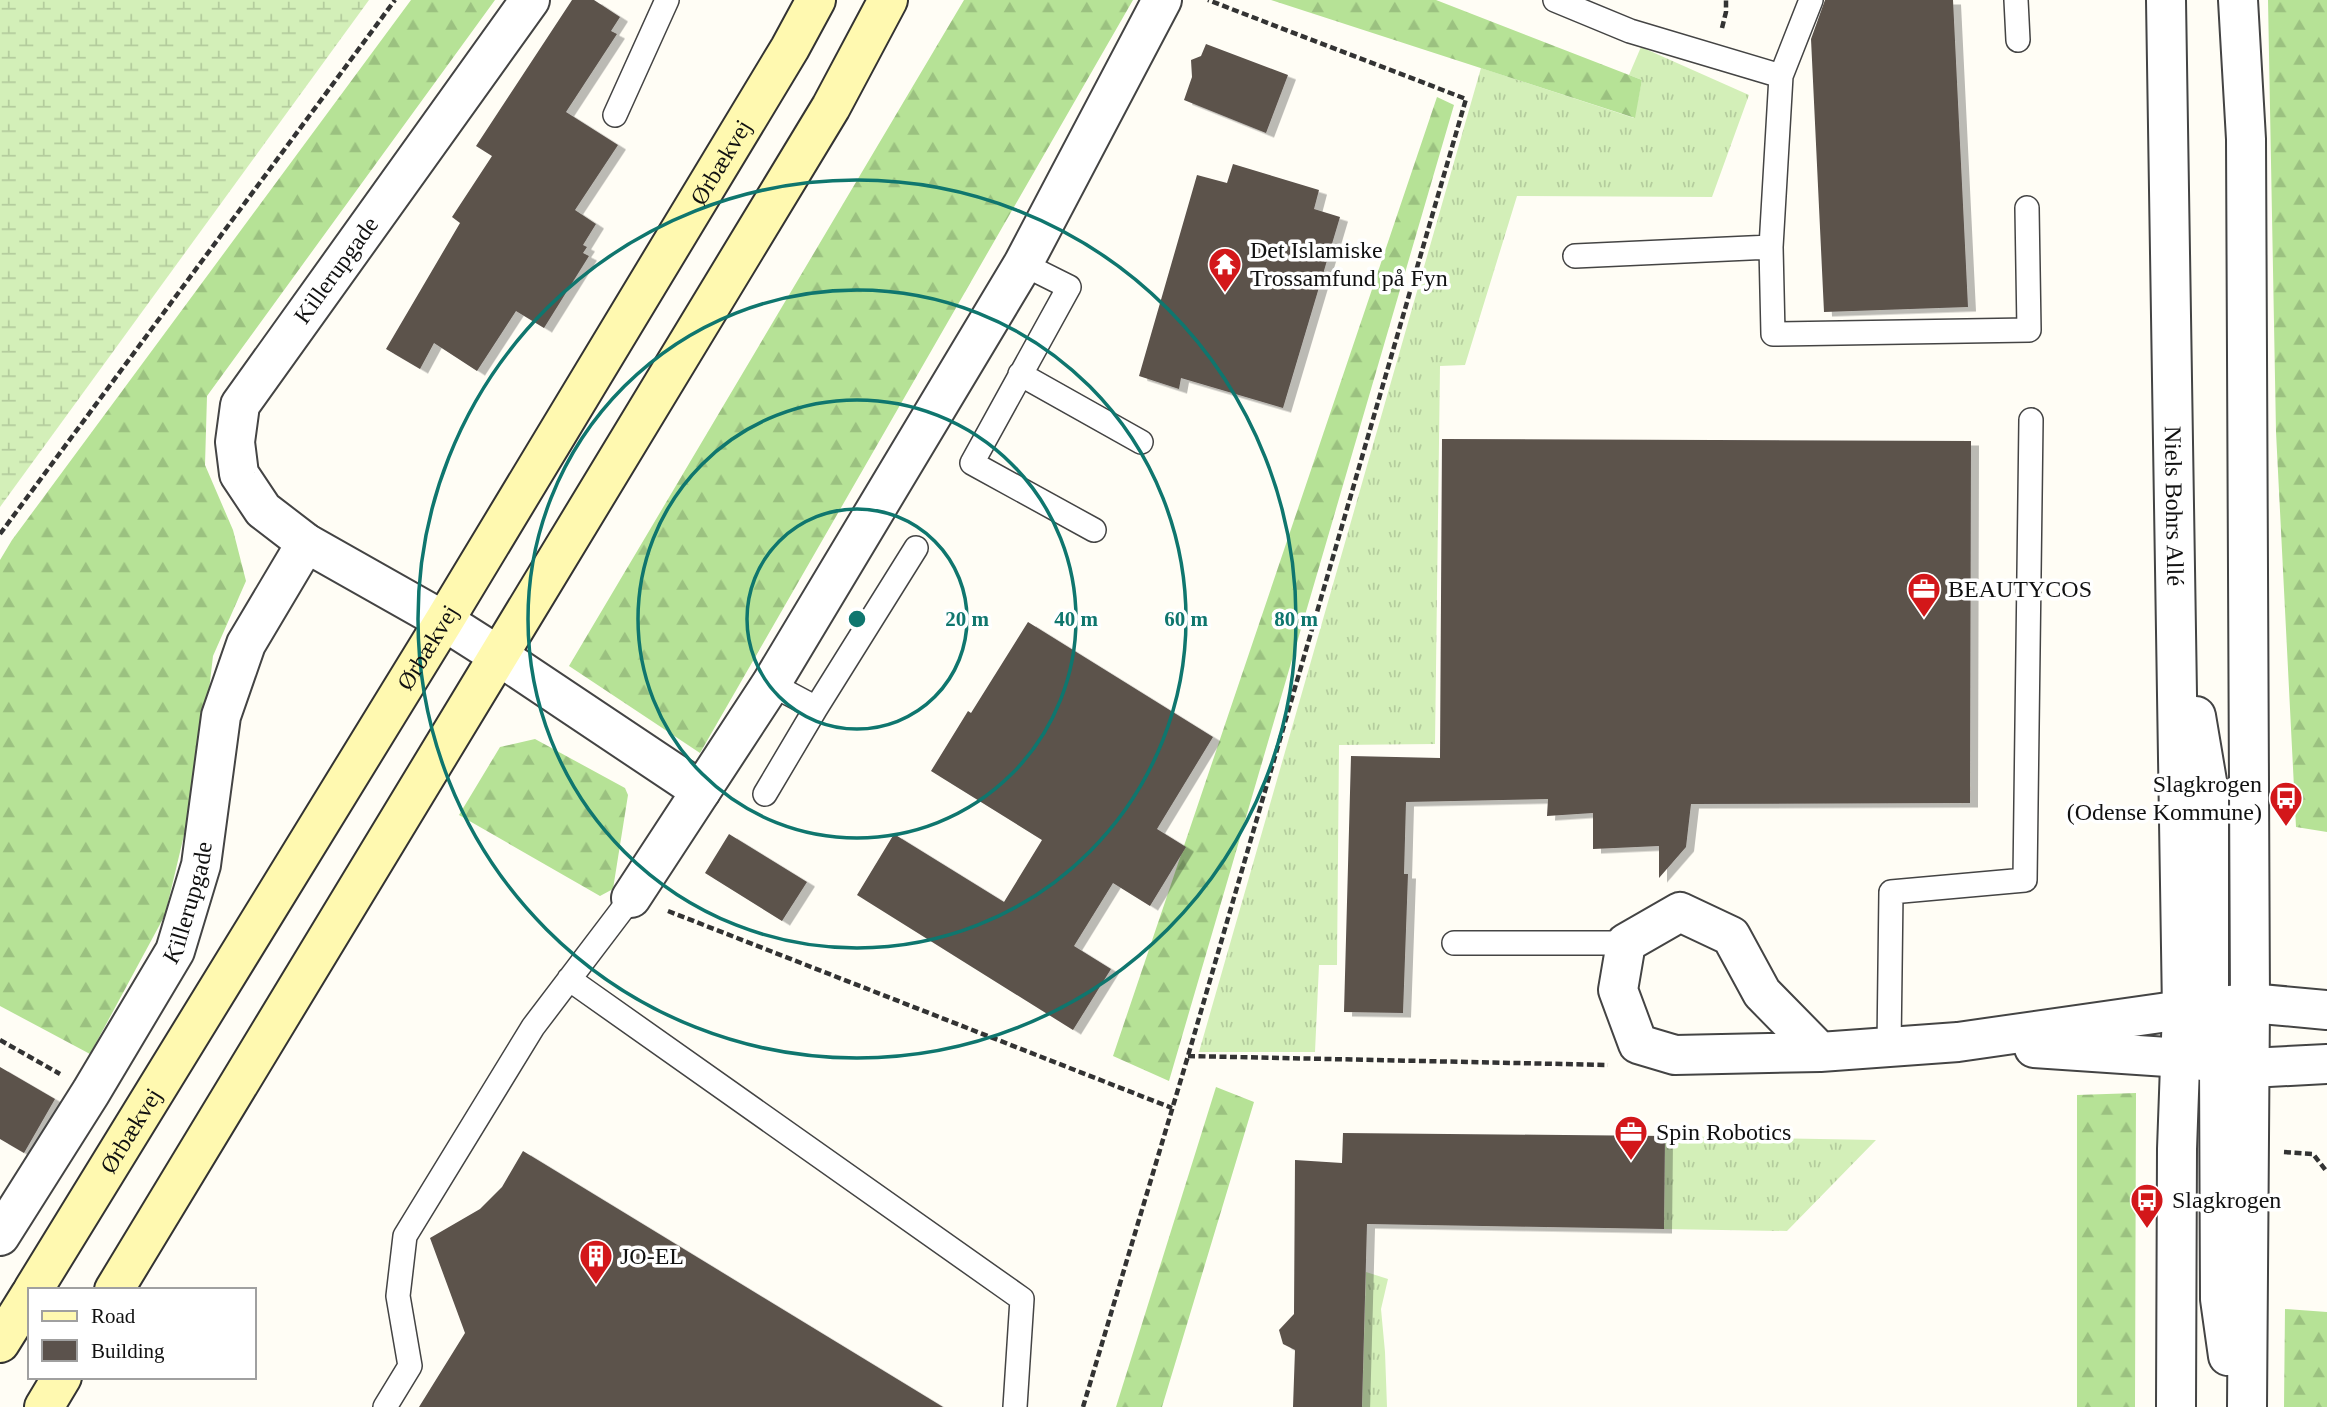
<svg xmlns="http://www.w3.org/2000/svg" width="2327" height="1407" font-family="'Times New Roman',serif">
  <defs>
    <pattern id="grass-tufts" width="24" height="20" patternUnits="userSpaceOnUse" patternTransform="scale(1.75)"><rect width="24" height="20" fill="#d3efb8"/><path d="M3 7l-1-3M5 7V3M7 7l1-3M15 17l-1-3M17 17v-4M19 17l1-3" fill="none" stroke="#b4cc9d"/></pattern>
    <pattern id="forest-firs" width="22" height="20" patternUnits="userSpaceOnUse" patternTransform="scale(1.75)"><rect width="22" height="20" fill="#b6e296"/><path d="M5 1l3.5 6h-7zM16 11l3.5 6h-7z" fill="#9bc180"/></pattern>
    <pattern id="wetland-marsh" width="20" height="14" patternUnits="userSpaceOnUse" patternTransform="scale(1.75)"><rect width="20" height="14" fill="#d3efb8"/><path d="M1 5h8M5 5V1M11 12h8M15 12V8" fill="none" stroke="#b4cc9d"/></pattern>
    <filter id="shadow"><feDropShadow dx="8" dy="4.5" stdDeviation="0" flood-color="#0004"/></filter>
  </defs>
  <rect width="100%" height="100%" fill="#fffdf5"/>
  <path fill="url(#grass-tufts)" d="M1641,47L1749,95L1712,197L1517,196L1465,365L1440,366L1435,744L1339,745L1337,965H1319L1315,1052H1199L1481,68L1634,118L1642,80L1629,75Z
    M1665,1136L1876,1140L1787,1231L1664,1229Z
    M1366,1272L1388,1279L1381,1309L1385,1352L1387,1407H1362Z"/>
  <path fill="url(#forest-firs)" d="M411,0H495L207,396L205,465L233,530L246,581L213,656L200,768L165,915L90,1054L0,1006V560L12,540Z
    M964,0H1133L700,753L569,666Z
    M1271,0H1436L1642,80L1635,118Z
    M2268,0H2327V832L2296,827L2276,432Z
    M1437,97L1454,105L1169,1081L1113,1056Z
    M535,739L625,788L628,795L613,889L600,896L459,815L500,747Z
    M1216,1087L1254,1102L1162,1407H1116Z
    M2136,1093L2135,1407H2077V1095Z
    M2285,1309L2327,1312V1407H2284Z"/>
  <path fill="url(#wetland-marsh)" d="M0,0H369L0,507Z"/>
  <path fill="#5b524c" filter="url(#shadow)" d="M572,0H594L620,17L611,31L617,34L566,112L618,145L575,210L596,224L583,245L587,247L583,253L589,256L544,328L516,311L477,371L434,343L420,369L386,349L460,223L452,217L492,156L476,146Z
    M1825,0H1953L1968,307L1824,312L1811,39Z
    M1206,44L1288,75L1266,133L1184,100L1192,77L1191,60L1201,56Z
    M1233,164L1319,190L1314,209L1340,217L1283,408L1181,378L1179,389L1139,376L1197,175L1227,183Z
    M1442,439L1971,441L1970,803L1691,804L1686,847L1659,878V846L1593,849V813L1547,816L1548,799L1406,802L1404,874H1408L1403,1013L1344,1012L1351,756L1440,758Z
    M1028,622L1213,737L1157,829L1186,847L1150,906L1113,883L1074,946L1111,969L1073,1030L857,895L894,834L1004,902L1042,840L931,771L968,711L971,713Z
    M729,834L807,882L782,921L705,873Z
    M0,1067L55,1099L24,1153L0,1139Z
    M1343,1133L1665,1136L1664,1229L1367,1224L1362,1407H1293L1295,1350L1283,1344L1279,1330L1294,1314L1295,1160L1342,1163Z
    M523,1151L943,1407H419L465,1333L430,1238L480,1209L502,1187Z"/>
  <g fill="none" stroke-linecap="round" stroke-linejoin="round">
    <defs>
      <path id="service" d="M1555,0L1630,31L1781,76L1771,247L1773,334L2029,330L2027,208
        M2016,0L2018,40
        M1781,76L1811,0
        M615,115L667,0
        M1575,256L1771,247
        M1023,264L1069,287L972,463L1094,530
        M1020,374L1141,442
        M816,708L916,548
        M765,794L816,708L771,684
        M1454,943H1626
        M569,979L1022,1299L1015,1407
        M1889,1047L1891,892L2025,880L2031,420
        M385,1407L410,1366L398,1296L405,1236L533,1027L631,898"/>
      <g id="minor">
        <path d="M530,0L240,405L235,442L239,474L263,510L306,543L444,621L499,656L701,791"/>
        <path d="M631,898L771,684L1023,264L1162,0"/>
        <path d="M2034,1048L2182,1058L2250,1068L2327,1064"/>
        <path d="M1820,1052L1762,993L1731,936L1680,912L1626,943L1618,990L1638,1044L1675,1055L1820,1052L1958,1042L2182,1010L2250,1003L2327,1010"/>
        <path id="s1" d="M0,1236L91,1092L175,951L201,865L221,716L246,644L306,543"/>
      </g>
      <g id="tertiary">
        <path id="s2" d="M2166,0L2182,1010L2177,1149L2176,1407"/>
        <path d="M2238,0L2246,139L2250,1003L2247,1407"/>
        <path d="M2196,716L2209,793V1007L2250,1068"/>
        <path d="M2193,1026L2219,1064L2220,1299L2228,1356"/>
      </g>
      <g id="secondary">
        <path id="s3" d="M33,1290L444,621L790,48L816,0"/>
        <path d="M114,1290L831,107L888,0"/>
        <path d="M0,1343L30,1295"/>
        <path d="M44,1407L62,1377"/>
      </g>
    </defs>
    <use href="#service" stroke="#444" stroke-width="26"/>
    <use href="#minor" stroke="#444" stroke-width="42"/>
    <use href="#tertiary" stroke="#444" stroke-width="42"/>
    <use href="#secondary" stroke="#333" stroke-width="42"/>
    <path stroke="#333" stroke-width="4.5" stroke-dasharray="7 3.5" stroke-linecap="butt" d="M1722,28L1726,12V0
      M0,534L395,0
      M668,911L1172,1108
      M0,1040L60,1074
      M1188,1056L1608,1065
      M2284,1152L2313,1154L2327,1172
      M1083,1407L1188,1056L1466,99L1208,0"/>
    <use href="#service" stroke="#fff" stroke-width="23"/>
    <use href="#minor" stroke="#fff" stroke-width="38"/>
    <use href="#tertiary" stroke="#fff" stroke-width="38"/>
    <use href="#secondary" stroke="#fff9b0" stroke-width="38"/>
  </g>
  <g fill="none" stroke="#0f766e" stroke-width="3.5">
    <circle cx="857" cy="619" r="110"/>
    <circle cx="857" cy="619" r="219"/>
    <circle cx="857" cy="619" r="329"/>
    <circle cx="857" cy="619" r="439"/>
  </g>
  <defs>
    <symbol id="temple-pin" viewBox="-11 -11 22 30"><path d="M0 17L-7.5 6A9.5 9.5 0 1 1 7.5 6Z" fill="#d3171a" stroke="#fff"/><path d="M0-6L5-2H3V0L6.5 2.5H4V6H1.5V3h-3V6H-4V2.5H-6.5L-3 0V-2H-5Z" fill="#fff"/></symbol>
    <symbol id="office-pin" viewBox="-11 -11 22 30"><path d="M0 17L-7.5 6A9.5 9.5 0 1 1 7.5 6Z" fill="#d3171a" stroke="#fff"/><path d="M-6-3h4V-5.5h4V-3h4V5H-6ZM-1-4.5V-3h2v-1.5ZM-6 0V1H6V0Z" fill="#fff"/></symbol>
    <symbol id="bus-pin" viewBox="-11 -11 22 30"><path d="M0 17L-7.5 6A9.5 9.5 0 1 1 7.5 6Z" fill="#d3171a" stroke="#fff"/><path d="M-5-6H5V4H4V6H2V4H-2V6H-4V4H-5ZM-3.5-4V0h7V-4ZM-3.5 1.2v1.5H-2V1.2ZM2 1.2v1.5H3.5V1.2Z" fill="#fff"/></symbol>
    <symbol id="building-pin" viewBox="-11 -11 22 30"><path d="M0 17L-7.5 6A9.5 9.5 0 1 1 7.5 6Z" fill="#d3171a" stroke="#fff"/><path d="M-4-6H4V6H1V3H-1V6H-4ZM-2.5-4.3h1.7v1.8h-1.7ZM.8-4.3h1.7v1.8H.8ZM-2.5-1h1.7V.8h-1.7ZM.8-1h1.7V.8H.8Z" fill="#fff"/></symbol>
  </defs>
  <g fill-rule="evenodd">
    <use href="#temple-pin" x="1206" y="245" width="38" height="52"/>
    <use href="#office-pin" x="1905" y="570" width="38" height="52"/>
    <use href="#bus-pin" x="2267" y="779" width="38" height="52"/>
    <use href="#office-pin" x="1612" y="1113" width="38" height="52"/>
    <use href="#bus-pin" x="2128" y="1181" width="38" height="52"/>
    <use href="#building-pin" x="577" y="1237" width="38" height="52"/>
  </g>
  <g text-anchor="middle" stroke-width="7" stroke-linejoin="round" paint-order="stroke">
    <g font-size="24" fill="#111" stroke="#fff">
      <text dy="8" stroke="none"><textPath href="#s3" startOffset="1321">Ørbækvej</textPath></text>
      <text transform="translate(336 270) rotate(-54)" y="8">Killerupgade</text>
      <text dy="8" stroke="none"><textPath href="#s2" startOffset="506">Niels Bohrs Allé</textPath></text>
      <text dy="8" stroke="none"><textPath href="#s3" startOffset="754">Ørbækvej</textPath></text>
      <text dy="8" stroke="none"><textPath href="#s1" startOffset="385">Killerupgade</textPath></text>
      <text dy="8" stroke="none"><textPath href="#s3" startOffset="187">Ørbækvej</textPath></text>
    </g>
    <g font-size="24" fill="#111" stroke="#fff" text-anchor="start">
      <text x="1250" y="258">Det Islamiske<tspan x="1250" dy="28">Trossamfund på Fyn</tspan></text>
      <text x="1948" y="597">BEAUTYCOS</text>
      <text x="2262" y="792" text-anchor="end">Slagkrogen<tspan x="2262" dy="28">(Odense Kommune)</tspan></text>
      <text x="1656" y="1140">Spin Robotics</text>
      <text x="2172" y="1208">Slagkrogen</text>
      <text x="620" y="1264">JO-EL</text>
    </g>
  </g>
  <circle cx="857" cy="619" r="10" fill="#0f766e" stroke="#fff" stroke-width="3.5"/>
  <g font-size="21" text-anchor="middle" font-weight="bold" fill="#0f766e" stroke="#fff" stroke-width="7" stroke-linejoin="round" paint-order="stroke">
    <text x="967" y="626">20 m</text>
    <text x="1076" y="626">40 m</text>
    <text x="1186" y="626">60 m</text>
    <text x="1296" y="626">80 m</text>
  </g>
  <rect x="28" y="1288" width="228" height="91" fill="#ffffff" stroke="#a0a0a0" stroke-width="2"/>
  <rect x="42" y="1311" width="35" height="10" fill="#fff9b0" stroke="#a0a0a0" stroke-width="2"/>
  <text x="91" y="1323" font-size="21" fill="#111111">Road</text>
  <rect x="42" y="1340" width="35" height="21" fill="#5b524c" stroke="#a0a0a0" stroke-width="2"/>
  <text x="91" y="1358" font-size="21" fill="#111111">Building</text>
</svg>
